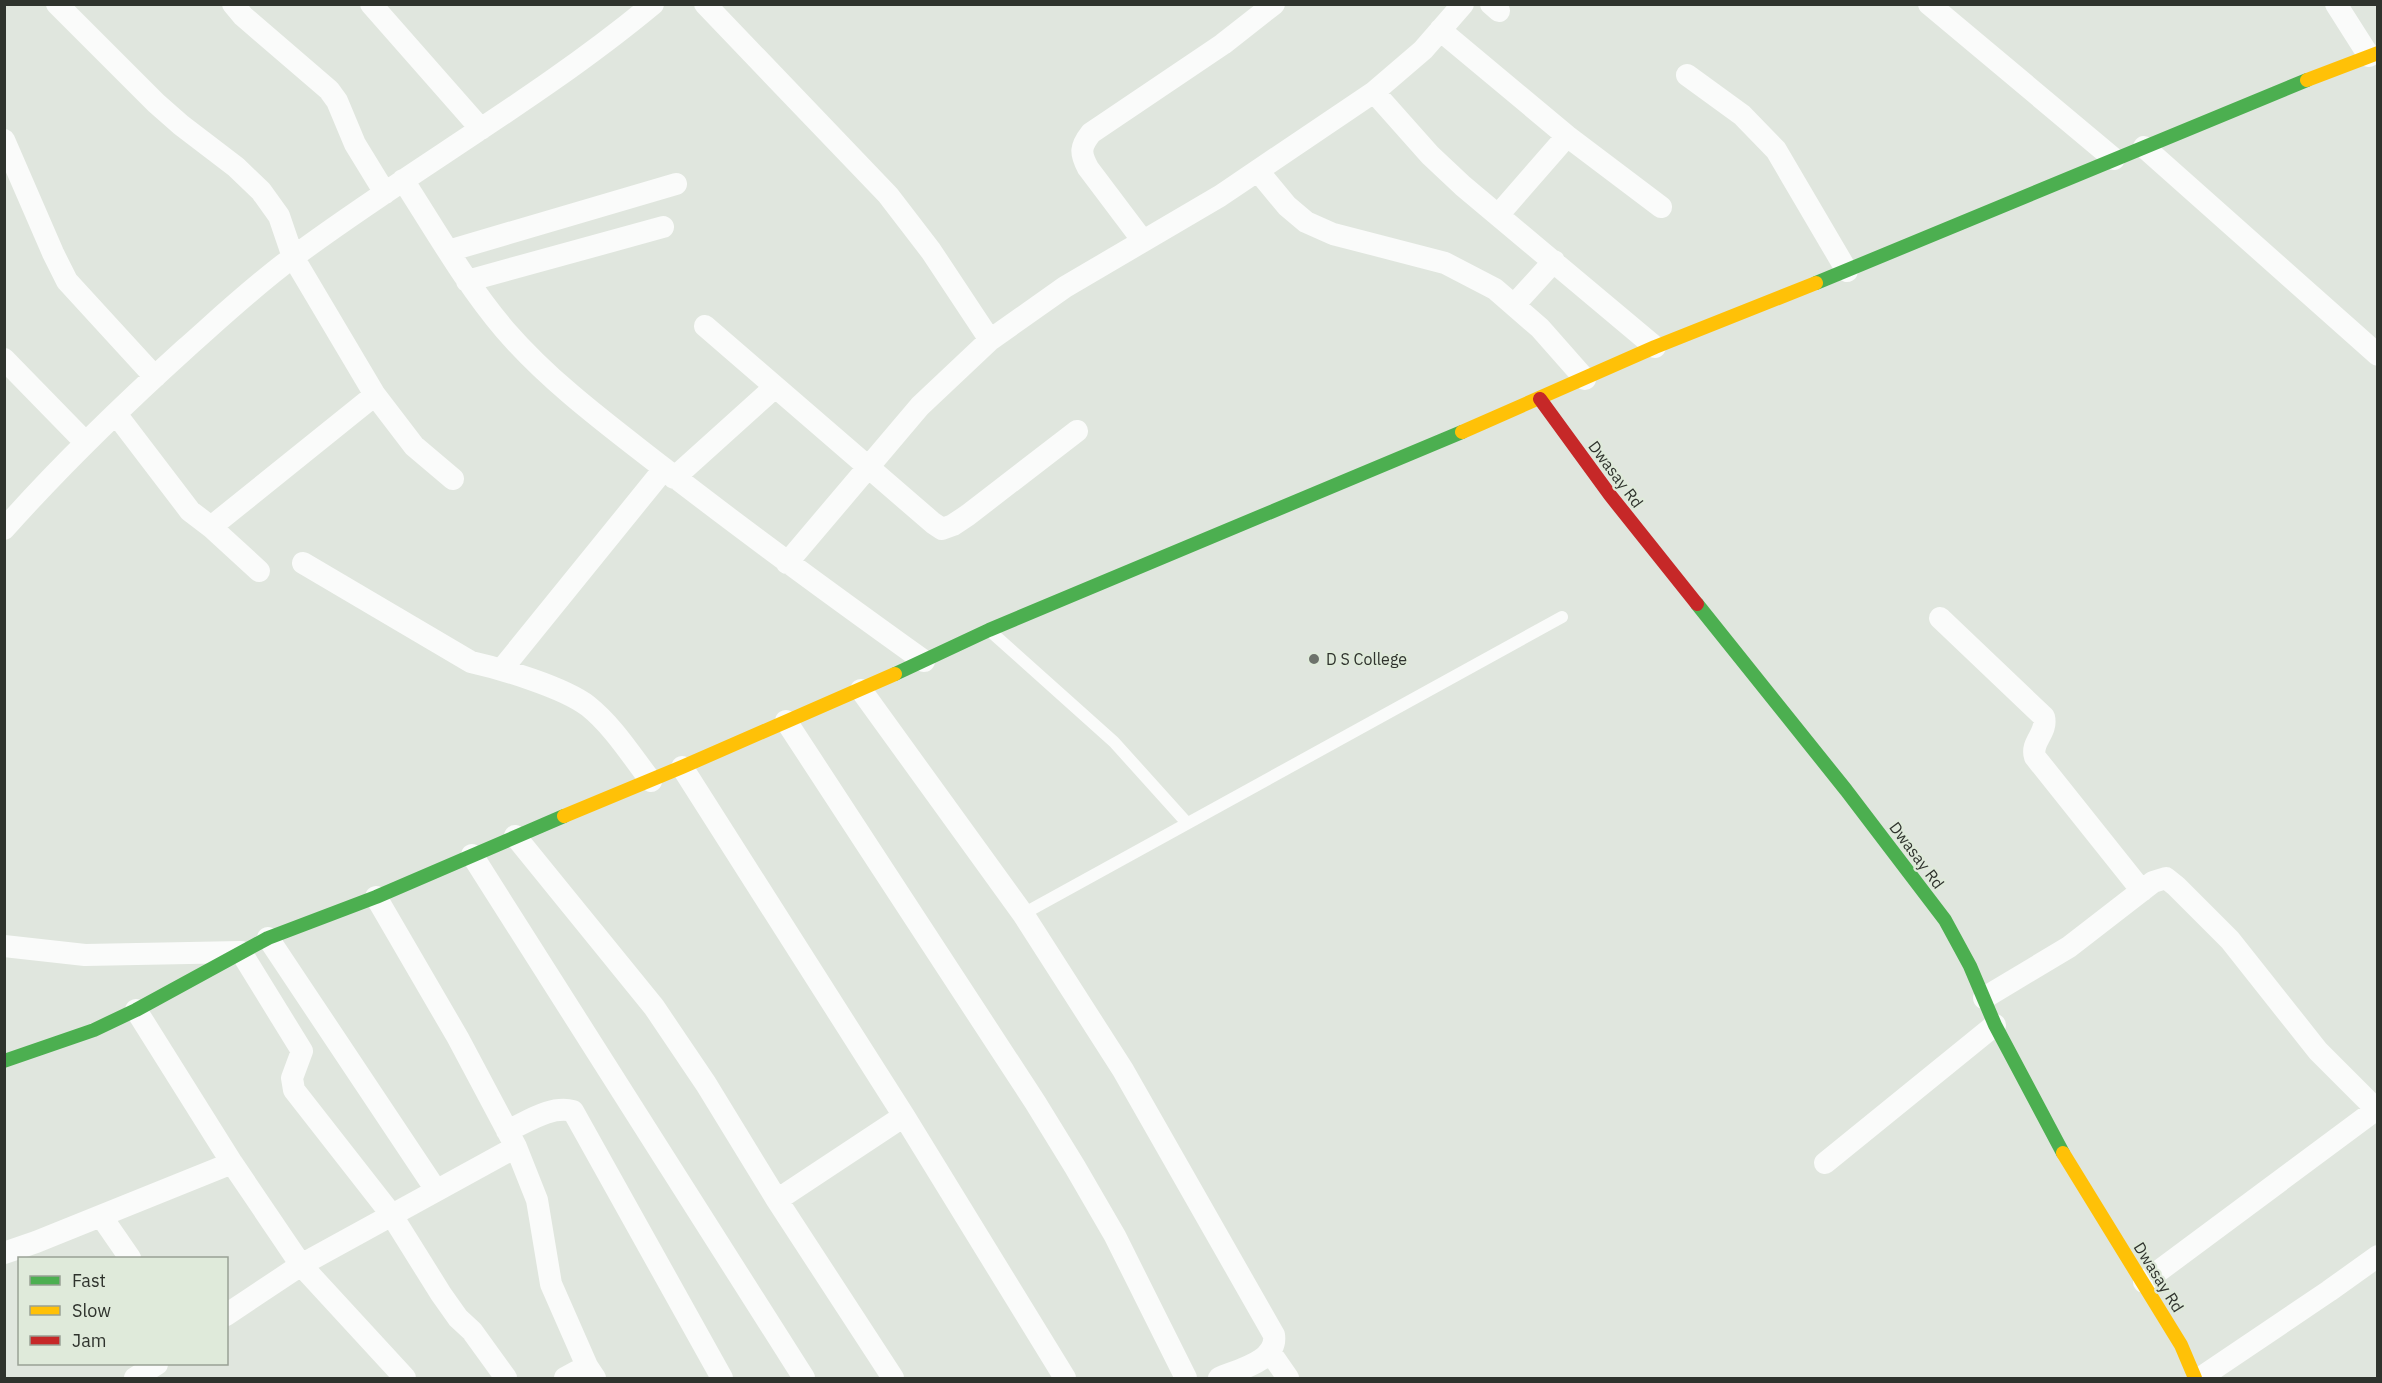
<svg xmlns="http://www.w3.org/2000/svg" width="2382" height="1383" font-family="'IBM Plex Sans',sans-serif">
  <rect width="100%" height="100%" fill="#e0e6de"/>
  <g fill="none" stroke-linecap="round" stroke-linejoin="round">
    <path stroke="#fafbfa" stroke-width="12" d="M990,631L1114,742L1187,823
      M1023,914L1562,617"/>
    <path stroke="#fafbfa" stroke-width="22" d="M57,4L156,103L181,125L236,167L261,191L279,216L293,257L375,395L414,446L453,479
      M233,4L243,16L329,90L337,101L355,144L385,193
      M371,4L481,129
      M705,4L888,195L931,251L990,340
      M1491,4L1499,11
      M1929,4L2114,159
      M2336,4L2369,56
      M1440,30L1567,136L1661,207
      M1687,75L1742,115L1776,150L1847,271
      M1374,92L1430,155L1463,186L1655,347
      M4,140L53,253L67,281L155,377
      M2144,147L2378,355
      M1258,171L1287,206L1306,222L1333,234L1445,263L1495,289L1540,328L1585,379
      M403,180C436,231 466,284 505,330C551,383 607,424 662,467C748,534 836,598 924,661
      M1499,214L1567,136
      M1143,241L1088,168C1080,153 1080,147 1091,133L1223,44L1274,4
      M448,251L676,184
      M467,281L663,227
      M1515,304L1554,261
      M705,326L933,523L942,529L953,525L968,515L1077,431
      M4,359L85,442
      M116,414L190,511L211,527L259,571
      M674,478L775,387
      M211,527L375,395
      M4,529C61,465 122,406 185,349C220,318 254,286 292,258C410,170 540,98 653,4
      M303,563L471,662C502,669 563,687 588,706C613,726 631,755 651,781
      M787,563L920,406L990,340L1065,287L1220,196L1374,92L1423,50L1463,4
      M1940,618L2044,717C2048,733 2030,742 2035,757L2142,891
      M502,669L664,469
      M861,690L1023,914L1123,1070L1274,1335C1278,1361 1237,1370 1219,1378
      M786,721L1035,1102L1075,1167L1115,1236L1186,1378
      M682,767L904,1116L1065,1378
      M515,836L654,1007L706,1084L777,1200L893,1378
      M472,855L804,1378
      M376,897L458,1038L516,1147L537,1200L551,1284L587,1366L595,1378
      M268,938L436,1190
      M4,946L85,955L241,952L302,1051L292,1078L294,1090L391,1214L441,1294L458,1318L472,1331L506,1378
      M1984,998L2069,947L2153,882L2166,878L2176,886L2230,940L2318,1051L2376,1109
      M136,1010L232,1163L301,1265L405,1378
      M507,1131C527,1122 551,1105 573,1111L722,1378
      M1825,1163L1995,1025
      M777,1200L904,1116
      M101,1216L130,1258
      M4,1253L36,1242L232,1163
      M2144,1282L2378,1108
      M226,1315L301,1265L516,1147
      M1270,1352L1288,1378
      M135,1378L157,1364
      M565,1378L587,1366
      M2200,1378L2329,1291L2378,1256"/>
    <path stroke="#4caf50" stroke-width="14" d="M1816,283L2307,80
      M1697,604L1846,790L1945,920L1970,966L1995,1025L2063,1153
      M895,674L989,630L1462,432
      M4,1061L94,1030L136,1010L268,938L376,897L564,816"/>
    <path stroke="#ffc107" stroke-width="14" d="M2307,80L2378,53
      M1462,432L1655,347L1816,283
      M564,816L682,767L895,674
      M2063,1153L2181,1345L2195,1378"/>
    <path stroke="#c62828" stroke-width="14" d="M1540,399L1610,495L1697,604"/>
  </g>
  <circle fill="#6d726b" stroke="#dfeada" stroke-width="2" cx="1314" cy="659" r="6"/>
  <g text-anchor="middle" stroke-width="4.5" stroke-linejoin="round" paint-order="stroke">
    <g font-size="16" fill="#2f332d" stroke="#dfeada">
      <text transform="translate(1616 474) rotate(53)" y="6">Dwasay Rd</text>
      <text transform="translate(1917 855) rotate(53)" y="6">Dwasay Rd</text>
      <text transform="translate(2159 1277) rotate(58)" y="6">Dwasay Rd</text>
    </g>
    <g font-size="16" fill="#2f332d" stroke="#dfeada" text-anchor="start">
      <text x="1326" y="665">D S College</text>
    </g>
  </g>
  <rect width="2382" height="1383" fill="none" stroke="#2f332d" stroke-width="12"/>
  <rect x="18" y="1257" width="210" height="108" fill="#dfeada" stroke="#99a195" stroke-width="1.5"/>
  <rect x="30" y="1276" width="30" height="9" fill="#4caf50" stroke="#99a195" stroke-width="1.5"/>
  <text x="72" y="1287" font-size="18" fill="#2f332d">Fast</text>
  <rect x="30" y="1306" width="30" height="9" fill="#ffc107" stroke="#99a195" stroke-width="1.5"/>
  <text x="72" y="1317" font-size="18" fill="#2f332d">Slow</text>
  <rect x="30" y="1336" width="30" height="9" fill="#c62828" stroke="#99a195" stroke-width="1.5"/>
  <text x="72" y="1347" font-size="18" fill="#2f332d">Jam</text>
</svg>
